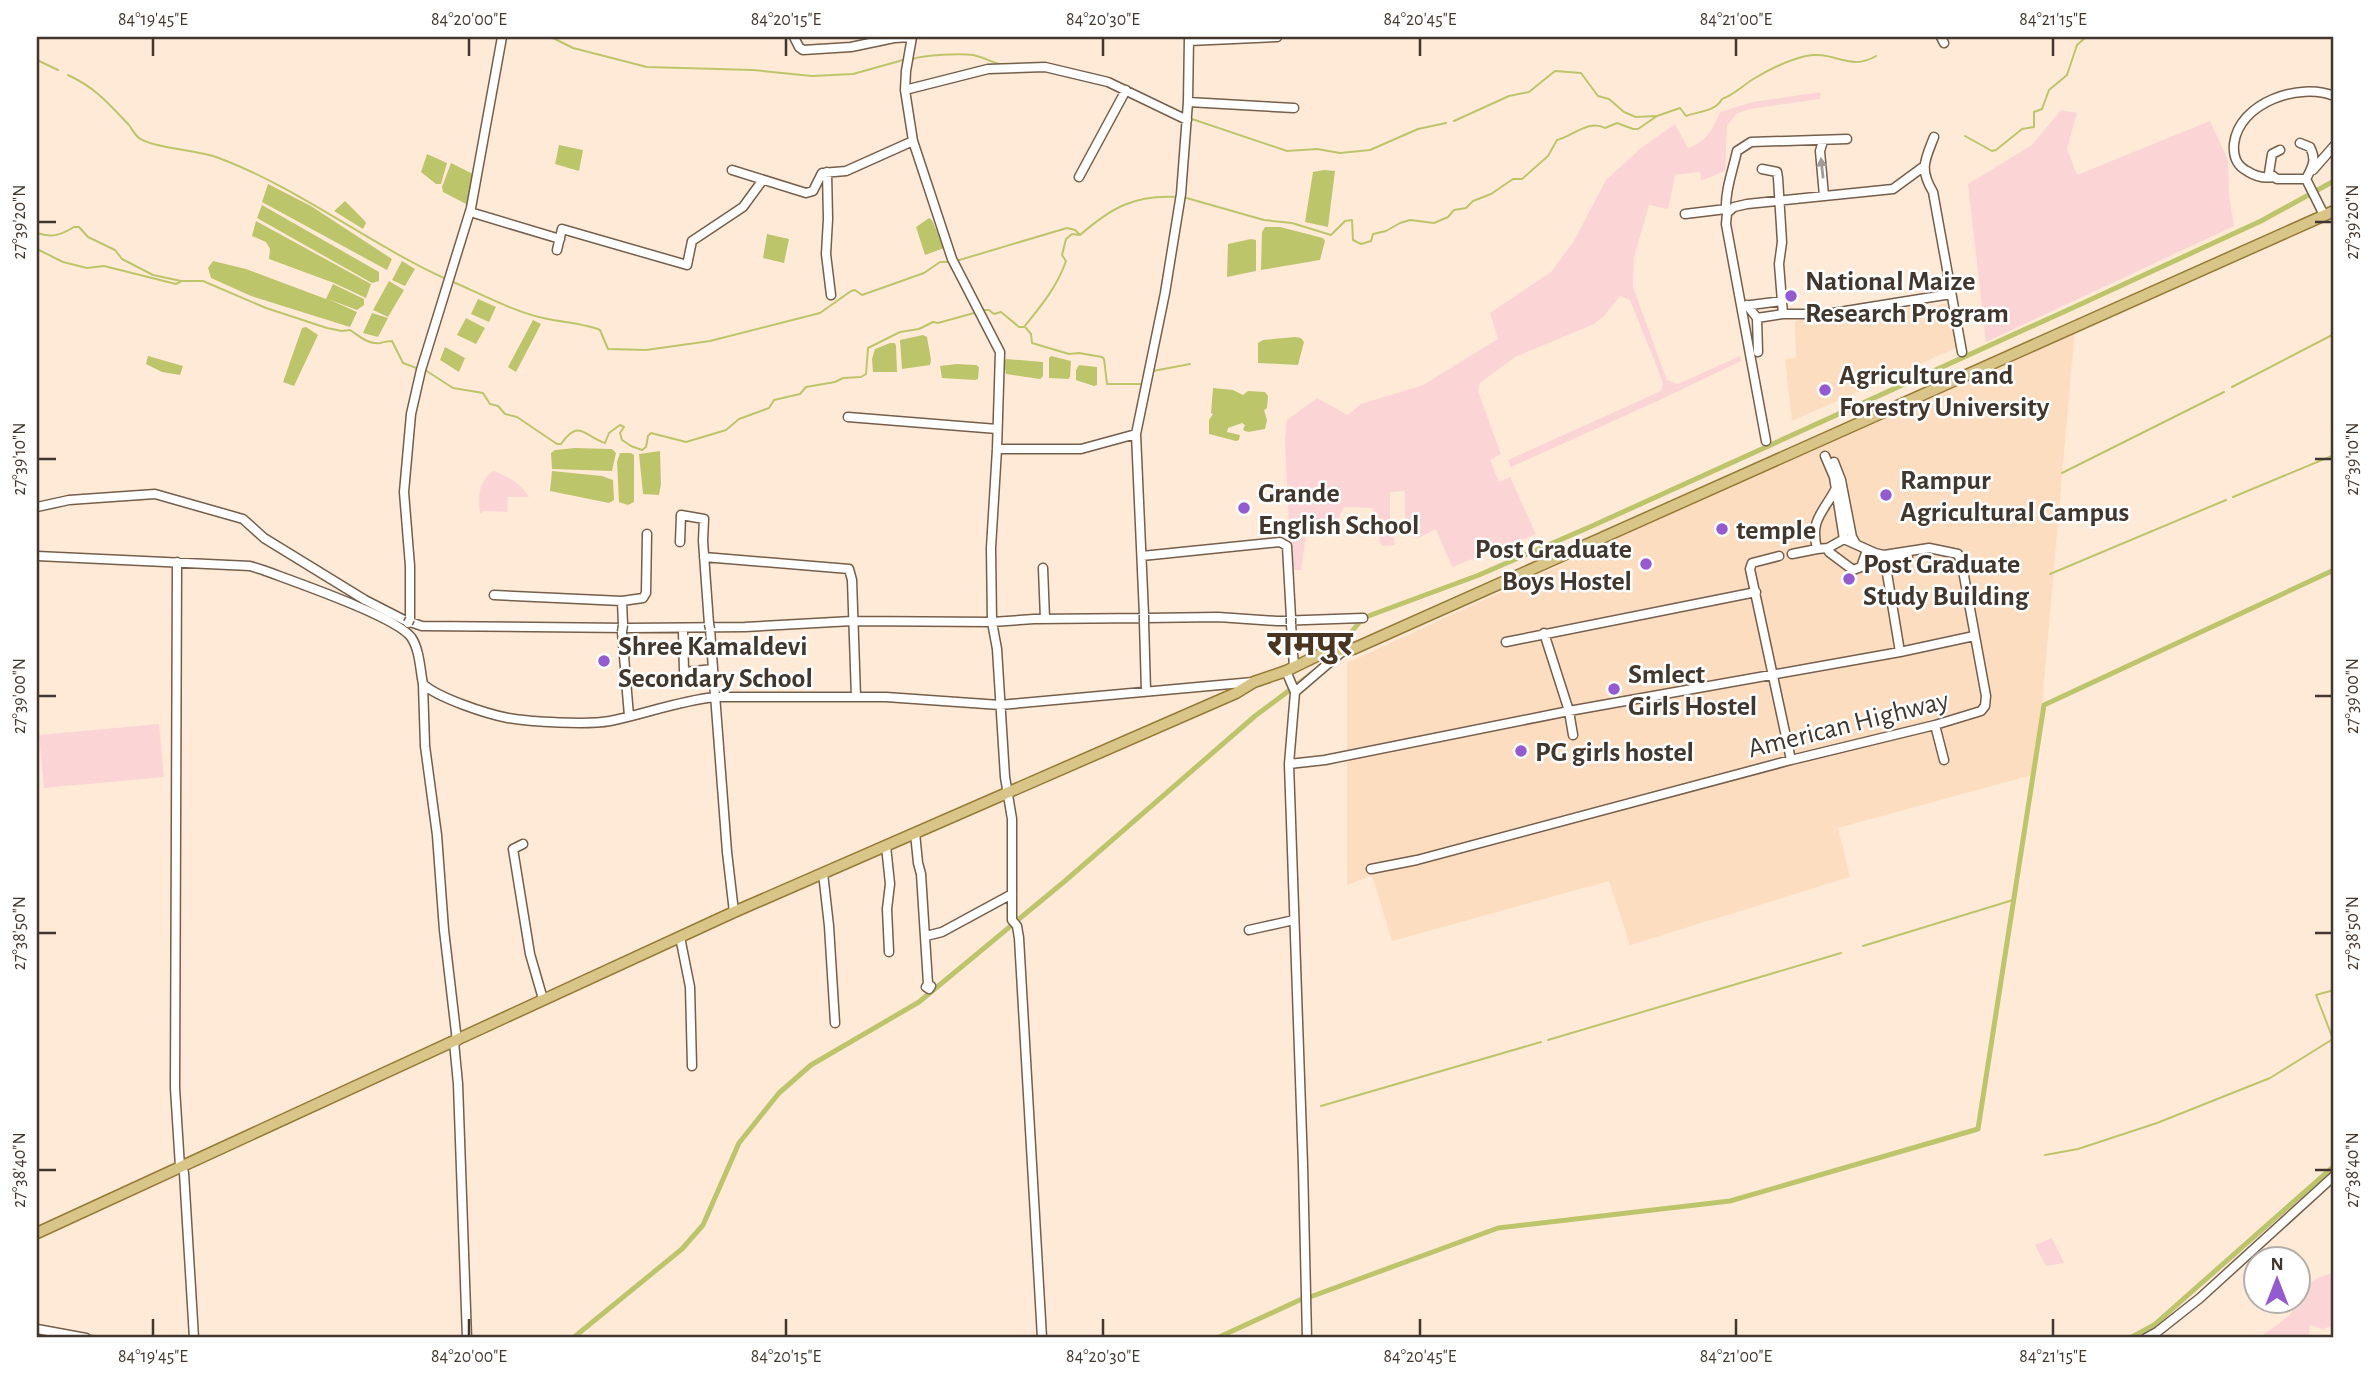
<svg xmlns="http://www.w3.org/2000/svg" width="2371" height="1375" font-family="'Alegreya Sans','Noto Sans Devanagari',sans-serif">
  <rect width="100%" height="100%" fill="#ffead7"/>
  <path fill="#fdddc0" d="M1949,303L1956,348L1792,421L1785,359L1796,358L1795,321L1847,313L1848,317L1915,307L1916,310Z
    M2075,327L2036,774L1838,828L1850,877L1630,945L1609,881L1392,941L1372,875L1347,885V663Z"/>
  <path fill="#fbd5d6" d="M1821,92L1820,99L1750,109L1736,114L1727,126L1725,171L1701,181L1700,172L1675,175L1668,209L1649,205L1634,257L1633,287L1667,380L1678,384L1740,356L1741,361L1664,398L1511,467L1508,460L1661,391L1663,383L1630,300L1620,296L1604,316L1594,324L1515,357L1480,383L1478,391L1501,454L1490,460L1499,482L1510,477L1536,534L1452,567L1436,529L1418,538L1405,518V491L1390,492V519L1395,545L1381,546L1373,508L1344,507L1337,521H1308L1301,570H1291L1285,441L1287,420L1317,398L1348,415L1361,404L1423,385L1498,339L1490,313L1551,272L1574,241L1606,180L1641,148L1675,124L1688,148C1707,142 1713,129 1720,112L1752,102Z
    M2061,110L2077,113L2067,149L2077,175L2210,121L2228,160L2229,195L2234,226L1986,342L1968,184L2032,145Z
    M493,471C508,476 521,484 529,497H508L507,512L484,511L480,514C478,496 478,483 493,471Z
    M159,724L164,777L44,788L39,735Z
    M2052,1238L2064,1263L2046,1266L2035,1245Z
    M2334,1273V1325L2323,1329L2310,1325L2309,1338H2258C2270,1330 2283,1322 2293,1311C2312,1289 2299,1281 2334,1273Z"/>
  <path fill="#bdc56b" d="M559,145L583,150L579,171L555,164Z
    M427,154L447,163L441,184H436L421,172Z
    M451,163L475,175L468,205L443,192L442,187Z
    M1324,170L1335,171L1328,227L1305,222L1313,172Z
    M268,184L311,206L392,259L387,270L262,202Z
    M345,201L364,220L366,223L363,229L334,211Z
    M262,205L379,272V281L372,283L257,218Z
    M929,218L932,220L944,248L925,255L916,227Z
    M256,221L371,284L366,298L334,283L269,259L270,249L266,242L252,236Z
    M1265,227H1280L1323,238L1325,241L1320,260L1261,270L1262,232Z
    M767,234L789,239L784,263L763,258Z
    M1251,239L1256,240V271L1227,277L1228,244Z
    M213,261L246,269L326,299L333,284L364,299V305L357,310L328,299L357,312L350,327L251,296L211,278L208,268Z
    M402,261L415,269L405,286L392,280Z
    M389,281L404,290L388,317L373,310Z
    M478,299L496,307L489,322L471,314Z
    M372,313L388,318L378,337L363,333Z
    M466,318L485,328L476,344L457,335Z
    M533,320L541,324L516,372L508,367Z
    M306,327L318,335L294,386L283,382L302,328Z
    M923,335L927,337L931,360L930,365L902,369L900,340Z
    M1295,337L1301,338L1304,342L1298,365L1258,363V343L1263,340Z
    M890,343H895L896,346L897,372H873L872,359L875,349Z
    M445,347L465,358L459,372L440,360Z
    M148,356L183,366L180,375L162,372L146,364Z
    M1051,356L1071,361L1070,377L1068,379L1049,378V358Z
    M1006,359L1043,362V376L1040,379L1006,374L1004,362Z
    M957,364L976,365L979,367L978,379L975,380L942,378L940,366Z
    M1079,365L1097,367V385L1094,386L1076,380V370Z
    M1213,388L1233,390L1243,395L1248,391L1265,392L1268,396L1267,408L1264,410L1267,420L1265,429L1248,432L1243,430L1245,425L1242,423L1228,428L1227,432L1240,435L1239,440L1236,441L1209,434V420L1213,414L1211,413Z
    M575,448L612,449L616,453L612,471L552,469L551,453L555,450Z
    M660,451L661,484L659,495L643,494L639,454Z
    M620,453H631L634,455V502L628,505L619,502L617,462Z
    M552,471L602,476L613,480L614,500L609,503L550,491Z"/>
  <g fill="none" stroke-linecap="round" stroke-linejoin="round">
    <path stroke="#bdc56b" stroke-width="2" d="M551,37L573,48L647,67L753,70L812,76L853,74L903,60
      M2091,37H2106
      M912,59C925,55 960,53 973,55C984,57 994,64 1005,65
      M37,60L58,70
      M68,75C96,88 109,104 129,125C132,129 135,135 139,138C152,148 197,150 216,157C298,187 367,243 446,279
      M1189,118L1287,151L1317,149L1340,153L1370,150L1418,129L1446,123
      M1454,121L1509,96L1529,92L1555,71L1581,73L1598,96L1609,99L1624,112L1636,117L1656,116
      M1965,136L1992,151L1996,150L2022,129L2034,127V112L2042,109L2049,90L2067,75L2077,45L2086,37
      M1183,197L1264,220L1292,223L1331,235L1345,221L1352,220L1353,240L1361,244L1371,241L1373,234L1386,231L1400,223L1410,220L1434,223L1448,217L1454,210L1466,208L1473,201L1491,194L1513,179H1522L1548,156L1557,140C1573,136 1589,119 1605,128L1617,123L1633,129H1638L1657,116L1680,108L1686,116C1699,111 1715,112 1722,99C1734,95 1743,85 1755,78C1770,69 1789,60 1806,56C1833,50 1850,72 1876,56
      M37,233C52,238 61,235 74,227H79L88,237L115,250L122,259L153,275L181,281H203L266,308L327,328L342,331L350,330C359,336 369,345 380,343C384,342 388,341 392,341L403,363L419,369
      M37,249L63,262L87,268L104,266L176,284L180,282
      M956,261L1067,228L1075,230L1080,235
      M451,281C479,293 518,314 548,319C562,322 588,324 600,330L608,349L646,350L710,341L820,313L851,291L855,290L862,295L924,273L940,262H950
      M982,310H989L994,314L1001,312L1019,327H1024C1041,306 1057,287 1066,261L1062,255L1066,239L1072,234L1080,235C1111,208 1135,194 1178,197
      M1026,328L1031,334L1032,343L1069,354L1079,353L1102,357L1104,359L1107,384H1142
      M425,370L453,388L483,393L490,404L498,406L505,414L517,417L557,444H561C579,418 584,436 605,443L609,433L620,425L624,427L620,433L622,440L631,446L642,450L646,447L648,436L651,433L686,442L726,430L739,419L769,408L774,400L800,394L806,387L835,382L843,378L861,377L866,374L868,348L900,332L919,329L933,322L938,323L974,313
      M1153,371L1190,364
      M2232,387L2334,334
      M2062,473L2224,392
      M2233,497L2334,455
      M2050,574L2226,500
      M1863,946L2013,900
      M1548,1040L1841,953
      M1321,1106L1541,1042
      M2045,1155L2078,1149L2157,1123L2270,1078L2333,1039L2316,995L2334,990"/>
    <path stroke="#bdc56b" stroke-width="5" d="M1338,648L1363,618L1479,575L1592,526L2081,304L2261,221L2334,181
      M1310,1297L1498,1228L1730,1201L1978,1129L2044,705L2334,570
      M83,1335L97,1338
      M573,1338L682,1249L703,1225L739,1143L779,1093L811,1065L919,1002L1065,881L1255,716L1311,674
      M1217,1338L1304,1298
      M2130,1338L2154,1325L2334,1166"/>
    <defs>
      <path id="minor" d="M794,37L799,47L803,50L851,47L894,38L912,37
        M912,37L906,71L905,90L913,141L952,259L1000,352L997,449L991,548L992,622L997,649L1005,777L1012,819V920L1017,926L1019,938L1042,1338
        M1941,37L1944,43
        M1189,41L1277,37
        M905,90L988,69L1045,67L1108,82L1187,120
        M1188,102L1294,108
        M1934,137C1925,160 1919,169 1933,192L1962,352
        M1823,141L1820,151L1824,196
        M2300,143L2310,147C2317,161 2312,167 2306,179
        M2280,150L2272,154L2269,173L2277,179H2306L2324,215
        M1762,169L1777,172L1778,178L1782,242L1779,264L1783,314H1827L1951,294
        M732,170L806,193L813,191L822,173L846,171L913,141
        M2313,170L2334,146
        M827,172L828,219L826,254L831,295
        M1079,177L1126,90
        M2273,177C2263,179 2255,176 2247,171C2236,165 2233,156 2234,144C2239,102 2300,82 2334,96
        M1726,209C1725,190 1733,170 1737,151L1751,142L1847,139
        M470,212L560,239
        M1685,214L1726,209L1727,213
        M557,250L562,229L687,265L692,241L743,207L762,181
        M1747,305L1757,318L1758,352
        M1743,306L1782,301
        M1757,318L1783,314
        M848,417L997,429
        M1766,441L1726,224L1727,213L1734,207L1747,204L1893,189L1923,167
        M997,449H1081L1136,434
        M1834,462L1841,480L1852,537L1856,544
        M1835,490C1822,514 1810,520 1817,549L1828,548L1844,539
        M37,507L69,500L155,494L243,519L264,538L365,600L404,620L422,626L628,628L745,627L852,621L992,622L1034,619L1146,618L1218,617L1277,621L1363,618
        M680,542L681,515L704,519L703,541L709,624
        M1828,548L1829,552L1853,570L1861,567L1867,550
        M1792,554L1817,549
        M1884,555L1900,652
        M37,556L250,566L263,570C292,581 395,616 411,637C420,650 420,670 423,684C438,698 487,714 508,718C530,722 588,725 610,721C645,714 678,701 715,697H886L1000,705L1253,682
        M1142,556L1280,542L1287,546L1291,618
        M1779,556L1752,563L1750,569L1791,760
        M704,557L849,569L852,580L856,697
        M1880,558L1884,561L1908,557
        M177,562L175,1088L180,1167
        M1043,568L1045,619
        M494,595L622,601L623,625
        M622,601L643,598L646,593L647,534
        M1144,615L1136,434L1165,293L1181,194L1188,102L1189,37
        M410,619V566L404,492L411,414L421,370L471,208L502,37
        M1144,622L1146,691
        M1291,624L1294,667
        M710,629L727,852L734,912
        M683,631L684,672L713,669
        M622,632L629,716
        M1544,633L1569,711L1573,735
        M1506,642L1756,592
        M1286,671L1295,692L1289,764L1303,1165L1307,1338
        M423,684L425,746L437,835L444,930L457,1041
        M1295,692L1344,650
        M1935,725L1944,760
        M1289,764L1325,760L1569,711L1900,652L1974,636
        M915,833L918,863L921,874L928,984
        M523,844L513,849L530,954L543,999
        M886,846L890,884L887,909L889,952
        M1371,869L1417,860L1791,760L1935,725L1981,711L1985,706L1986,696L1962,565L1958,554L1929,548L1884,555L1875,553L1844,539L1834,477L1825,456
        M823,873L829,926L835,1023
        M1249,930L1294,920
        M926,936L942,932L1012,894
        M680,937L690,987L692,1066
        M928,984L931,986L929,989L926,987Z
        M454,1042L458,1084L467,1338
        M182,1166L184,1173L194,1338
        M37,1329L86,1338
        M2146,1338L2157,1332L2200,1298L2334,1176"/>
      <path id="major" d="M37,1233L734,912L1236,693L1254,682L1286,671L1325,652L1353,649L2334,211"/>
    </defs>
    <use href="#minor" stroke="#755e4a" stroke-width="11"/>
    <use href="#major" stroke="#957a34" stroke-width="13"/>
    <use href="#minor" stroke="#fff" stroke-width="8"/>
    <use href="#major" stroke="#dac588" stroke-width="10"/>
    <defs>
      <path id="minor-bridge" d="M1144,615V622
        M1291,618V624
        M408,623L410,619
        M709,624L710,629
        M622,632L623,625"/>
    </defs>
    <use href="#minor-bridge" stroke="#755e4a" stroke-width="11" stroke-linecap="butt"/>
    <use href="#minor-bridge" stroke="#fff" stroke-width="8"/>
  </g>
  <defs><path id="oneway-solid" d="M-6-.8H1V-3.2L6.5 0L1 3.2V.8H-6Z" transform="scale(1.75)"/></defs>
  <use fill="#a09b96" href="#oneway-solid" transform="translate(1822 168) rotate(-96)"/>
  <path fill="none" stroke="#42372e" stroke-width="2.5" d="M153,38V56M469,38V56M786,38V56M1103,38V56M1420,38V56M1736,38V56M2053,38V56M38,222H56M2315,222H2332M38,459H56M2315,459H2332M38,696H56M2315,696H2332M38,933H56M2315,933H2332M38,1170H56M2315,1170H2332M153,1319V1336M469,1319V1336M786,1319V1336M1103,1319V1336M1420,1319V1336M1736,1319V1336M2053,1319V1336"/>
  <g fill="#935ad2" stroke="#fff" stroke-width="2.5">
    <circle cx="1791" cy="296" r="7"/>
    <circle cx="1825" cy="390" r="7"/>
    <circle cx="1886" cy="495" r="7"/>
    <circle cx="1244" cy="508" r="7"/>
    <circle cx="1722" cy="529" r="7"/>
    <circle cx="1646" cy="564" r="7"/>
    <circle cx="1849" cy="579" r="7"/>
    <circle cx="604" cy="661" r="7"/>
    <circle cx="1614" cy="689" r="7"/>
    <circle cx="1521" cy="751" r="7"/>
  </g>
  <g text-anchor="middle" stroke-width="5" stroke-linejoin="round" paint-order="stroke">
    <g font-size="28" font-weight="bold" fill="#42372e" stroke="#fff" text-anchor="start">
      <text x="1805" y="290">National Maize<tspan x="1805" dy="32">Research Program</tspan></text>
      <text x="1839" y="384">Agriculture and<tspan x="1839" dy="32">Forestry University</tspan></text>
      <text x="1900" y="489">Rampur<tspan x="1900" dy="32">Agricultural Campus</tspan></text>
      <text x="1258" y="502">Grande<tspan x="1258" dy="32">English School</tspan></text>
      <text x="1736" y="539">temple</text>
      <text x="1632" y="558" text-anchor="end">Post Graduate<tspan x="1632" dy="32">Boys Hostel</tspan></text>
      <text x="1863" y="573">Post Graduate<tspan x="1863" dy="32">Study Building</tspan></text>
      <text x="618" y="655">Shree Kamaldevi<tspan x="618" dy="32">Secondary School</tspan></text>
      <text x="1628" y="683">Smlect<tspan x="1628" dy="32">Girls Hostel</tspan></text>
      <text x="1535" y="761">PG girls hostel</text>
    </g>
    <g font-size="28" fill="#42372e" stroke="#fff">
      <text transform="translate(1848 723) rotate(-14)" y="10">American Highway</text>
    </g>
    <g font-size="35" font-weight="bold" fill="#493521" stroke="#fff">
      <text x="1310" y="655">रामपुर</text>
    </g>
  </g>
  <rect width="2371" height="1375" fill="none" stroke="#ffffff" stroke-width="77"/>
  <g transform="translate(2277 1280)"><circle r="33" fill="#ffffff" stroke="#b3afab" stroke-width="2"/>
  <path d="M0-5L12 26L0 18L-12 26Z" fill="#935ad2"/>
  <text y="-10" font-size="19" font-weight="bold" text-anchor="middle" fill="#42372e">N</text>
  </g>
  <rect x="38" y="38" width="2294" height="1298" fill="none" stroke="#42372e" stroke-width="2.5"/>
  <g font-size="18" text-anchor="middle" fill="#42372e">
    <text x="153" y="25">84°19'45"E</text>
    <text x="469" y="25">84°20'00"E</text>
    <text x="786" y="25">84°20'15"E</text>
    <text x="1103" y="25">84°20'30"E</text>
    <text x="1420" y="25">84°20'45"E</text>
    <text x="1736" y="25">84°21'00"E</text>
    <text x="2053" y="25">84°21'15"E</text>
    <text transform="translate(19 222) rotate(-90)" y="6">27°39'20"N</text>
    <text transform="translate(2352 222) rotate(-90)" y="6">27°39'20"N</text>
    <text transform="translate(19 459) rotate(-90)" y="6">27°39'10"N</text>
    <text transform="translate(2352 459) rotate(-90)" y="6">27°39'10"N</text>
    <text transform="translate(19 696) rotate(-90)" y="6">27°39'00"N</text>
    <text transform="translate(2352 696) rotate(-90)" y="6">27°39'00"N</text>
    <text transform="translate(19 933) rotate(-90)" y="6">27°38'50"N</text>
    <text transform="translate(2352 933) rotate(-90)" y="6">27°38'50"N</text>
    <text transform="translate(19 1170) rotate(-90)" y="6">27°38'40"N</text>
    <text transform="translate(2352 1170) rotate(-90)" y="6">27°38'40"N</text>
    <text x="153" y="1362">84°19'45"E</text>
    <text x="469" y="1362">84°20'00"E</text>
    <text x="786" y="1362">84°20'15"E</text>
    <text x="1103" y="1362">84°20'30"E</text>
    <text x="1420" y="1362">84°20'45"E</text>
    <text x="1736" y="1362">84°21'00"E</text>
    <text x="2053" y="1362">84°21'15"E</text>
  </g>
</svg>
